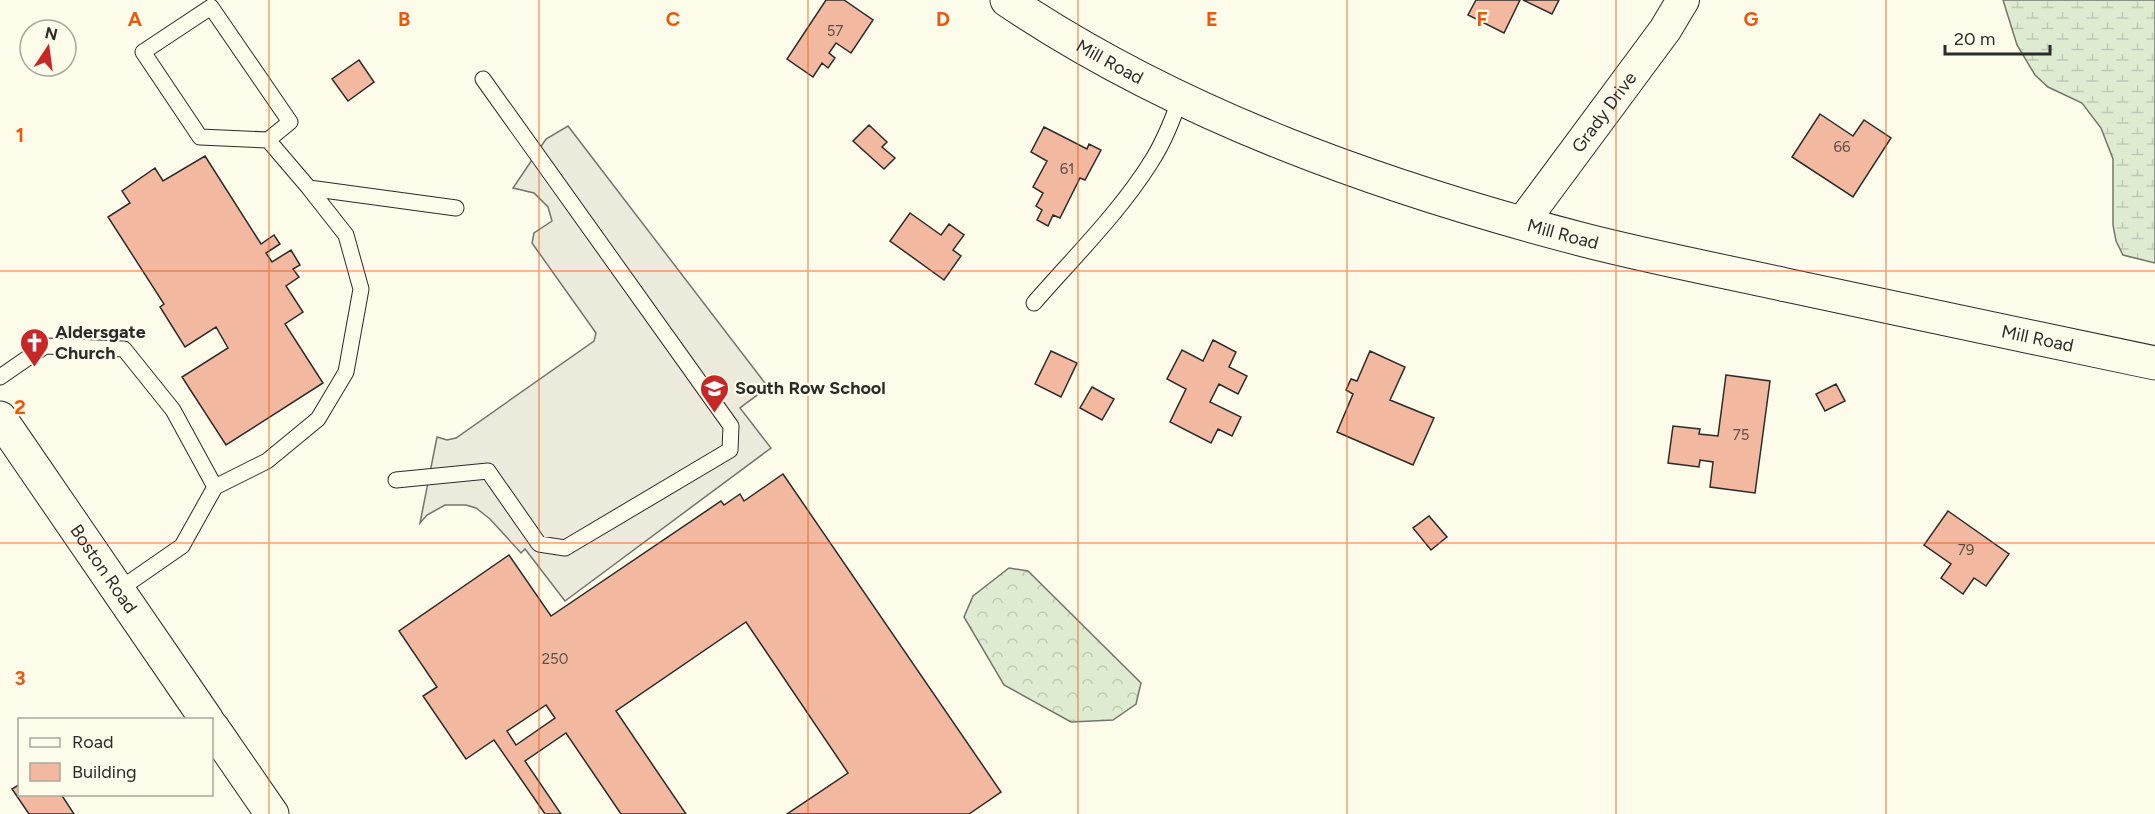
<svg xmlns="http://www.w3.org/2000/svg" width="2155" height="814" font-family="Figtree,sans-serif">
  <defs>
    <pattern id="forest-crowns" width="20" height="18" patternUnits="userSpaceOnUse" patternTransform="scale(1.5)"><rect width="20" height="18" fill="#deebd1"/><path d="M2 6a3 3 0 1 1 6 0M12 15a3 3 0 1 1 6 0" fill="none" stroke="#bfcab4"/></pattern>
    <pattern id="wetland-marsh" width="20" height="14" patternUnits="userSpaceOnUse" patternTransform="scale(1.5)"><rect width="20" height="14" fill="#deebd1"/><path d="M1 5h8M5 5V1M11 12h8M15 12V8" fill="none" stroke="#bfcab4"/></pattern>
  </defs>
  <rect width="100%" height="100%" fill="#fdfbea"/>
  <path fill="url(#forest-crowns)" stroke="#74746e" stroke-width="1.5" d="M1009,568L1028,571L1141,683L1136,704L1113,720L1071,722L1004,685L964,617L973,596Z"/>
  <path fill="url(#wetland-marsh)" stroke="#74746e" stroke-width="1.5" d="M2003,0H2155V263L2123,255L2116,241L2113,225V159L2101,128L2082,103L2048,87L2035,75L2017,45Z"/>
  <path fill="#eceadb" stroke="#74746e" stroke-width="1.5" d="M568,126L768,387L740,408L771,448L565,601L525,549L521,553L490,519L476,508L466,505H445L427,515L420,523L437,437L447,440L456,438L594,341L596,333L532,243L534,233L552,221L548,207L534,193L513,188L546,139Z"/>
  <path fill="#f2b8a0" stroke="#2b2b2b" stroke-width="1.5" fill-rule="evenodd" d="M826,0H844L873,20L851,53L836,43L829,53L835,58L828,68L822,63L813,77L787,59Z
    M1476,0H1520L1504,33L1468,15Z
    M1523,0H1559L1552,14Z
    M359,60L374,82L348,101L332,79Z
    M1820,114L1853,136L1864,120L1891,138L1853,197L1792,157Z
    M869,125L887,142L882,147L895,158L884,169L853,141Z
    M1044,127L1087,149L1089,144L1101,150L1085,180L1080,178L1060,218L1053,215L1048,226L1037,220L1042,210L1036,206L1043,193L1033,187L1047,161L1031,152Z
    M205,156L261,244L274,235L280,244L266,253L272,262L291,250L300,265L293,269L299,277L286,286L303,312L285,324L323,383L226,445L182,377L228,348L216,327L185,347L160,307L164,304L108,217L130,203L122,191L155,168L163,181Z
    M910,213L941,235L949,224L964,235L953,250L961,256L944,280L890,241Z
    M1213,340L1236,352L1229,367L1247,376L1238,394L1219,384L1210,402L1241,417L1232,436L1218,429L1211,443L1170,422L1186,389L1167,379L1182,350L1203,361Z
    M1051,351L1077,363L1061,397L1035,384Z
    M1370,351L1405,367L1390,400L1434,418L1413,465L1337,432L1353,394L1346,390L1351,379L1357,381Z
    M1726,375L1770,381L1755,493L1710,487L1713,462L1700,460L1699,467L1668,463L1673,426L1700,429L1699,434L1718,436Z
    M1836,384L1845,401L1825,411L1816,394Z
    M1092,387L1114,399L1102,420L1080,408Z
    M783,474L1001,792L969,814H787L848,773L746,622L616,711L686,814H621L566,733L525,761L561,814H545L494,740L466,759L423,696L437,687L399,631L509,555L551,616L721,501L724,505L740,494L744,501ZM546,705L555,718L516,745L507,731Z
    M1948,511L2009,554L1986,586L1974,578L1963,594L1941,578L1951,564L1924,545Z
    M1429,516L1447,537L1431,550L1413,528Z
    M20,784V794H61L74,814H29L12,789Z"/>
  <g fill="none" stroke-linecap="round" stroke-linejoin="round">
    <defs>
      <path id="service" d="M309,188L456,208
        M1034,303C1074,257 1119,213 1151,162C1164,142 1172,121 1180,99
        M0,377L45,346L124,349L173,410L215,487L182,546L117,591
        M396,480L488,471L539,544L565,548L730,450L731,426L483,79
        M215,487L267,461L318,419L346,372L361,289L346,235L309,188L268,140L290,122L211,7L143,52L200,137L268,140"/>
      <g id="minor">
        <path id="s1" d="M1522,223L1665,30L1683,0"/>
      </g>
      <g id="secondary">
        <path id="s2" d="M1007,0C1179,116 1384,188 1584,240C1650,257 1718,270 1786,285C1909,311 2032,338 2155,363"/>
        <path id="s3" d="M0,418L207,720"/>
        <path d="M212,727L272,814"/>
      </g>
    </defs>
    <use href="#service" stroke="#2b2b2b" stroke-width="17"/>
    <use href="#minor" stroke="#2b2b2b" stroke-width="34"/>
    <use href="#secondary" stroke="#2b2b2b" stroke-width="35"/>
    <use href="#service" stroke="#fdfbea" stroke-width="15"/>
    <use href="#minor" stroke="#fdfbea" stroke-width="32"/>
    <use href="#secondary" stroke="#fdfbea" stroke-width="33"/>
  </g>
  <path fill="none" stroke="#e8590c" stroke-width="1.5" stroke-opacity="0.55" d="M269,0V814M539,0V814M808,0V814M1078,0V814M1347,0V814M1616,0V814M1886,0V814M0,271H2155M0,543H2155"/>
  <defs>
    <symbol id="church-pin" viewBox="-11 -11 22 30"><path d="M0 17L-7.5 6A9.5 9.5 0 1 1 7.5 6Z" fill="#c62828" stroke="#fdfbea"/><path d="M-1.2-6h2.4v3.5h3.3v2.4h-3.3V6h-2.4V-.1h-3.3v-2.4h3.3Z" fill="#fff"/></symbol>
    <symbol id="school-pin" viewBox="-11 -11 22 30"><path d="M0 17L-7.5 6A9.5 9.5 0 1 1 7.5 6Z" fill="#c62828" stroke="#fdfbea"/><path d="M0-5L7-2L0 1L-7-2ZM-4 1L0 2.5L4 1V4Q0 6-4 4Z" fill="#fff"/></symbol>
  </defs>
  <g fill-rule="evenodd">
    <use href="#church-pin" x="18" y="326" width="33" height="45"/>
    <use href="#school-pin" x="698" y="372" width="33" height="45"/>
  </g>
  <g text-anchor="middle" stroke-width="4.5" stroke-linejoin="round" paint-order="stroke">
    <g font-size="15" fill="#5d4e48">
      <text x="835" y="36">57</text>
      <text x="1842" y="152">66</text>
      <text x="1067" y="174">61</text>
      <text x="1741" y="440">75</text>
      <text x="1966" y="555">79</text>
      <text x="555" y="664">250</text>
    </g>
    <g font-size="18" fill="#2b2b2b" stroke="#fdfbea">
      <text dy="6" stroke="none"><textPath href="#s2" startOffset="120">Mill Road</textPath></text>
      <text dy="6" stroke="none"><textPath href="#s1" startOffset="138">Grady Drive</textPath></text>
      <text dy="6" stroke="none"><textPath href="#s2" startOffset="606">Mill Road</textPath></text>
      <text dy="6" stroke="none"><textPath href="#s2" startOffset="1092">Mill Road</textPath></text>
      <text dy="6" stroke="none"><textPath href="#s3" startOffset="183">Boston Road</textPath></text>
    </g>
    <g font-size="18" font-weight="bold" fill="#2b2b2b" stroke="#fdfbea" text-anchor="start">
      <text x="55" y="338">Aldersgate<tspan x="55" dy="21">Church</tspan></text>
      <text x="735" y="394">South Row School</text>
    </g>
  </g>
  <g font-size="20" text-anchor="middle" font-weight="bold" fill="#e8590c" stroke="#fdfbea" stroke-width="4.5" stroke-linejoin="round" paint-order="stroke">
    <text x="135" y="26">A</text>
    <text x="404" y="26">B</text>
    <text x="673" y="26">C</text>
    <text x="943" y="26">D</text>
    <text x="1212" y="26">E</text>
    <text x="1482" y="26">F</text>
    <text x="1751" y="26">G</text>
    <text x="20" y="142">1</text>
    <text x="20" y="414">2</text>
    <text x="20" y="685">3</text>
  </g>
  <rect x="18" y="718" width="195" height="78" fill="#fdfbea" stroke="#a9a89e" stroke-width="1.5"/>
  <rect x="30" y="738" width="30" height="9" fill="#fdfbea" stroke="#a9a89e" stroke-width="1.5"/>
  <text x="72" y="748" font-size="18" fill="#2b2b2b">Road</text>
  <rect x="30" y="763" width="30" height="18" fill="#f2b8a0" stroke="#a9a89e" stroke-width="1.5"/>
  <text x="72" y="778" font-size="18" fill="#2b2b2b">Building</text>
  <g transform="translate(48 48) rotate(13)"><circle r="28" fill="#fdfbea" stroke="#a9a89e" stroke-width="1.5"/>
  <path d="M0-4.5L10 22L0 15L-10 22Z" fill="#c62828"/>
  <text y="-9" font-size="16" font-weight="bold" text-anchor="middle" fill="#2b2b2b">N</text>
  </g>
  <path d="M1945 45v9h105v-9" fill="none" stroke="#2b2b2b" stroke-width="3"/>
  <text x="1954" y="45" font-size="18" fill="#2b2b2b" stroke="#fdfbea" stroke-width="4.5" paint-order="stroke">20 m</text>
</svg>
